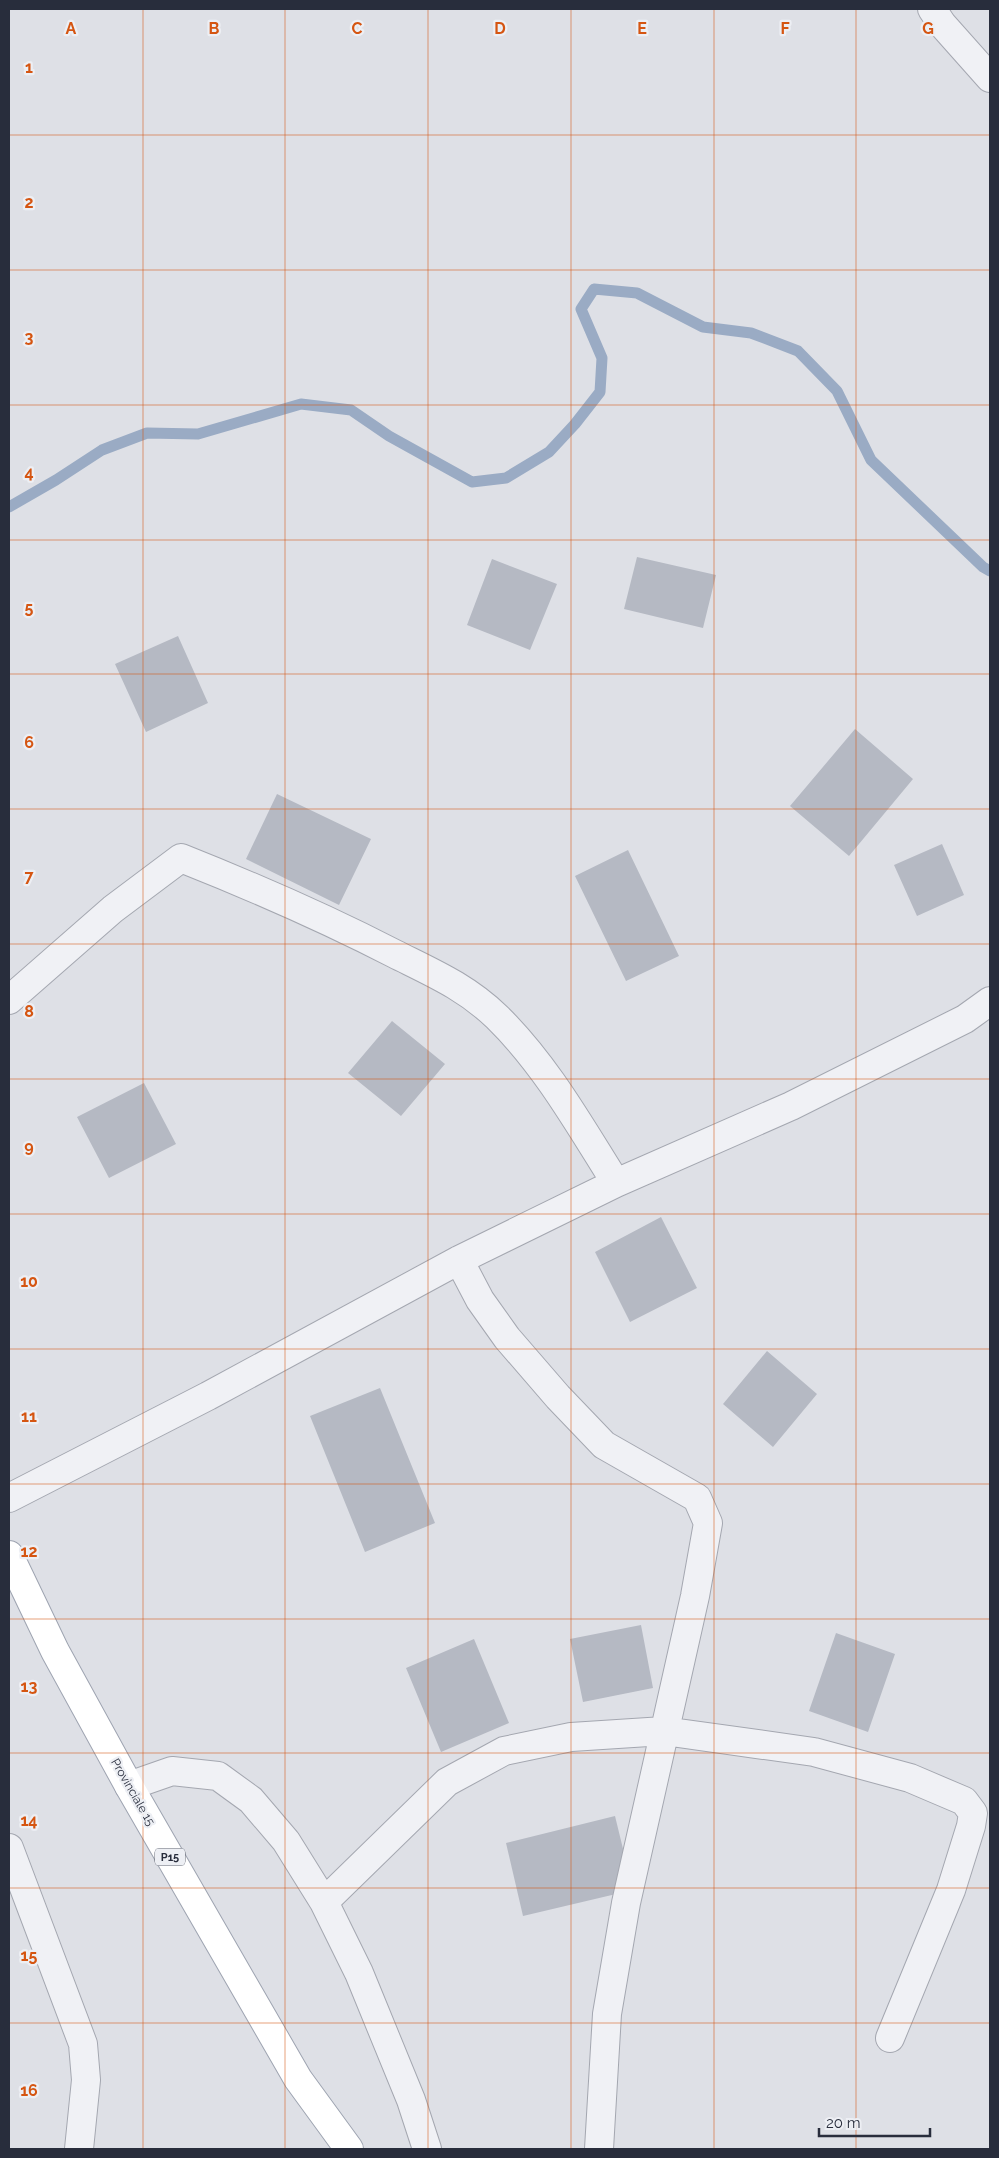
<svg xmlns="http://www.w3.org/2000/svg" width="999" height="2158" font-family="Raleway,sans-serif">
  <rect width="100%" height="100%" fill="#dee0e6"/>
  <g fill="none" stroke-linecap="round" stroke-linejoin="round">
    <path stroke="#9aabc4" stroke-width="11" d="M9,507L56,480L102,450L147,433L198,434L301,404L351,410L389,436L472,482L506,478L549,452L575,424L600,392L602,358L581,309L594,289L637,293L703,327L751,333L798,351L837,391L871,460L983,567L990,571"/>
  </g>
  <path fill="#b5b9c3" d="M637,557L716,575L703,628L624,609Z
    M492,559L557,584L530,650L467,625Z
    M178,636L208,703L146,732L115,664Z
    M855,729L913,779L849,856L790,806Z
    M277,794L371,839L339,905L246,859Z
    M942,844L964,895L917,916L894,865Z
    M628,850L679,956L626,981L575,876Z
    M392,1021L445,1064L401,1116L348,1073Z
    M144,1083L176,1144L109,1178L77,1117Z
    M661,1217L697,1288L630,1322L595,1252Z
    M767,1351L817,1394L773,1447L723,1404Z
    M380,1388L435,1523L365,1552L310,1416Z
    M641,1625L653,1688L583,1702L570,1639Z
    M836,1633L895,1654L868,1732L809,1711Z
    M474,1639L509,1723L441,1752L406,1668Z
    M615,1816L633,1890L523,1916L506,1843Z"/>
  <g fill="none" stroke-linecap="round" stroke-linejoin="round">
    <defs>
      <path id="minor" d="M932,9L942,24L990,78
        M9,1000L113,909L181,858C254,887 325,918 395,954C433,973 466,987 497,1017C546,1065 580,1126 616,1183
        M459,1260L480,1300L507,1338L558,1397L604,1445L697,1498L708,1523L695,1596L626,1903L607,2014L599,2149
        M9,1498L208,1396L459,1260L616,1183L791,1106L965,1019L990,1001
        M129,1786L172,1771L218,1776L251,1800L286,1841L324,1902L359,1973L411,2100L427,2149
        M9,1848L83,2044L86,2080L79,2149
        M324,1902L447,1782L504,1751L571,1737L664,1731L814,1752L910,1778L964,1801L973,1813L971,1826L951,1890L890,2038"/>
      <path id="major" d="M9,1555L55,1651L129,1786L298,2079L349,2149"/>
    </defs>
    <use href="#minor" stroke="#a4a7b0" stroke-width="30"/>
    <use href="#major" stroke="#9ea4b1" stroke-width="30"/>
    <use href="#minor" stroke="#f0f1f5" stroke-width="28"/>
    <use href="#major" stroke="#fff" stroke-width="28"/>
  </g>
  <path fill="none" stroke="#d55511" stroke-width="1" stroke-opacity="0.55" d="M143,9V2149M285,9V2149M428,9V2149M571,9V2149M714,9V2149M856,9V2149M9,135H990M9,270H990M9,405H990M9,540H990M9,674H990M9,809H990M9,944H990M9,1079H990M9,1214H990M9,1349H990M9,1484H990M9,1619H990M9,1753H990M9,1888H990M9,2023H990"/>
  <g text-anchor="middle" stroke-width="4.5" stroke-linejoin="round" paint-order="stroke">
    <rect fill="#edeff4" stroke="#636773" stroke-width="1" x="155" y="1848.5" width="30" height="17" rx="4"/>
    <g font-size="11" font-weight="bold" fill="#282d3c">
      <text x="170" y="1861">P15</text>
    </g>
    <g font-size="12" fill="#282d3c" stroke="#edeff4">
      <text transform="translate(133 1792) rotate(60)" y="4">Provinciale 15</text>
    </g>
  </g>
  <g font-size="16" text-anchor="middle" font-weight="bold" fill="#d55511" stroke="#edeff4" stroke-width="4.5" stroke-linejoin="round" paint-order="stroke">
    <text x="71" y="34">A</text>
    <text x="214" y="34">B</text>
    <text x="357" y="34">C</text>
    <text x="500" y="34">D</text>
    <text x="642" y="34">E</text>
    <text x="785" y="34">F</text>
    <text x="928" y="34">G</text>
    <text x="29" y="73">1</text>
    <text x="29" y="208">2</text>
    <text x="29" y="343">3</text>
    <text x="29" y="478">4</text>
    <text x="29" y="613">5</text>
    <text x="29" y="748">6</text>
    <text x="29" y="882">7</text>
    <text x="29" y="1017">8</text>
    <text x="29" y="1152">9</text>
    <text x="29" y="1287">10</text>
    <text x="29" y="1422">11</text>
    <text x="29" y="1557">12</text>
    <text x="29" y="1692">13</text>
    <text x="29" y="1826">14</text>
    <text x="29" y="1961">15</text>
    <text x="29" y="2096">16</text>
  </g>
  <rect width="999" height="2158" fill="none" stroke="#282d3c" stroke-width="20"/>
  <path d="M819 2128v8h111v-8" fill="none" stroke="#282d3c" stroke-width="2.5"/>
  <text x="826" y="2128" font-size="15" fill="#282d3c" stroke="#edeff4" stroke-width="4" paint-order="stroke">20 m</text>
</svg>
